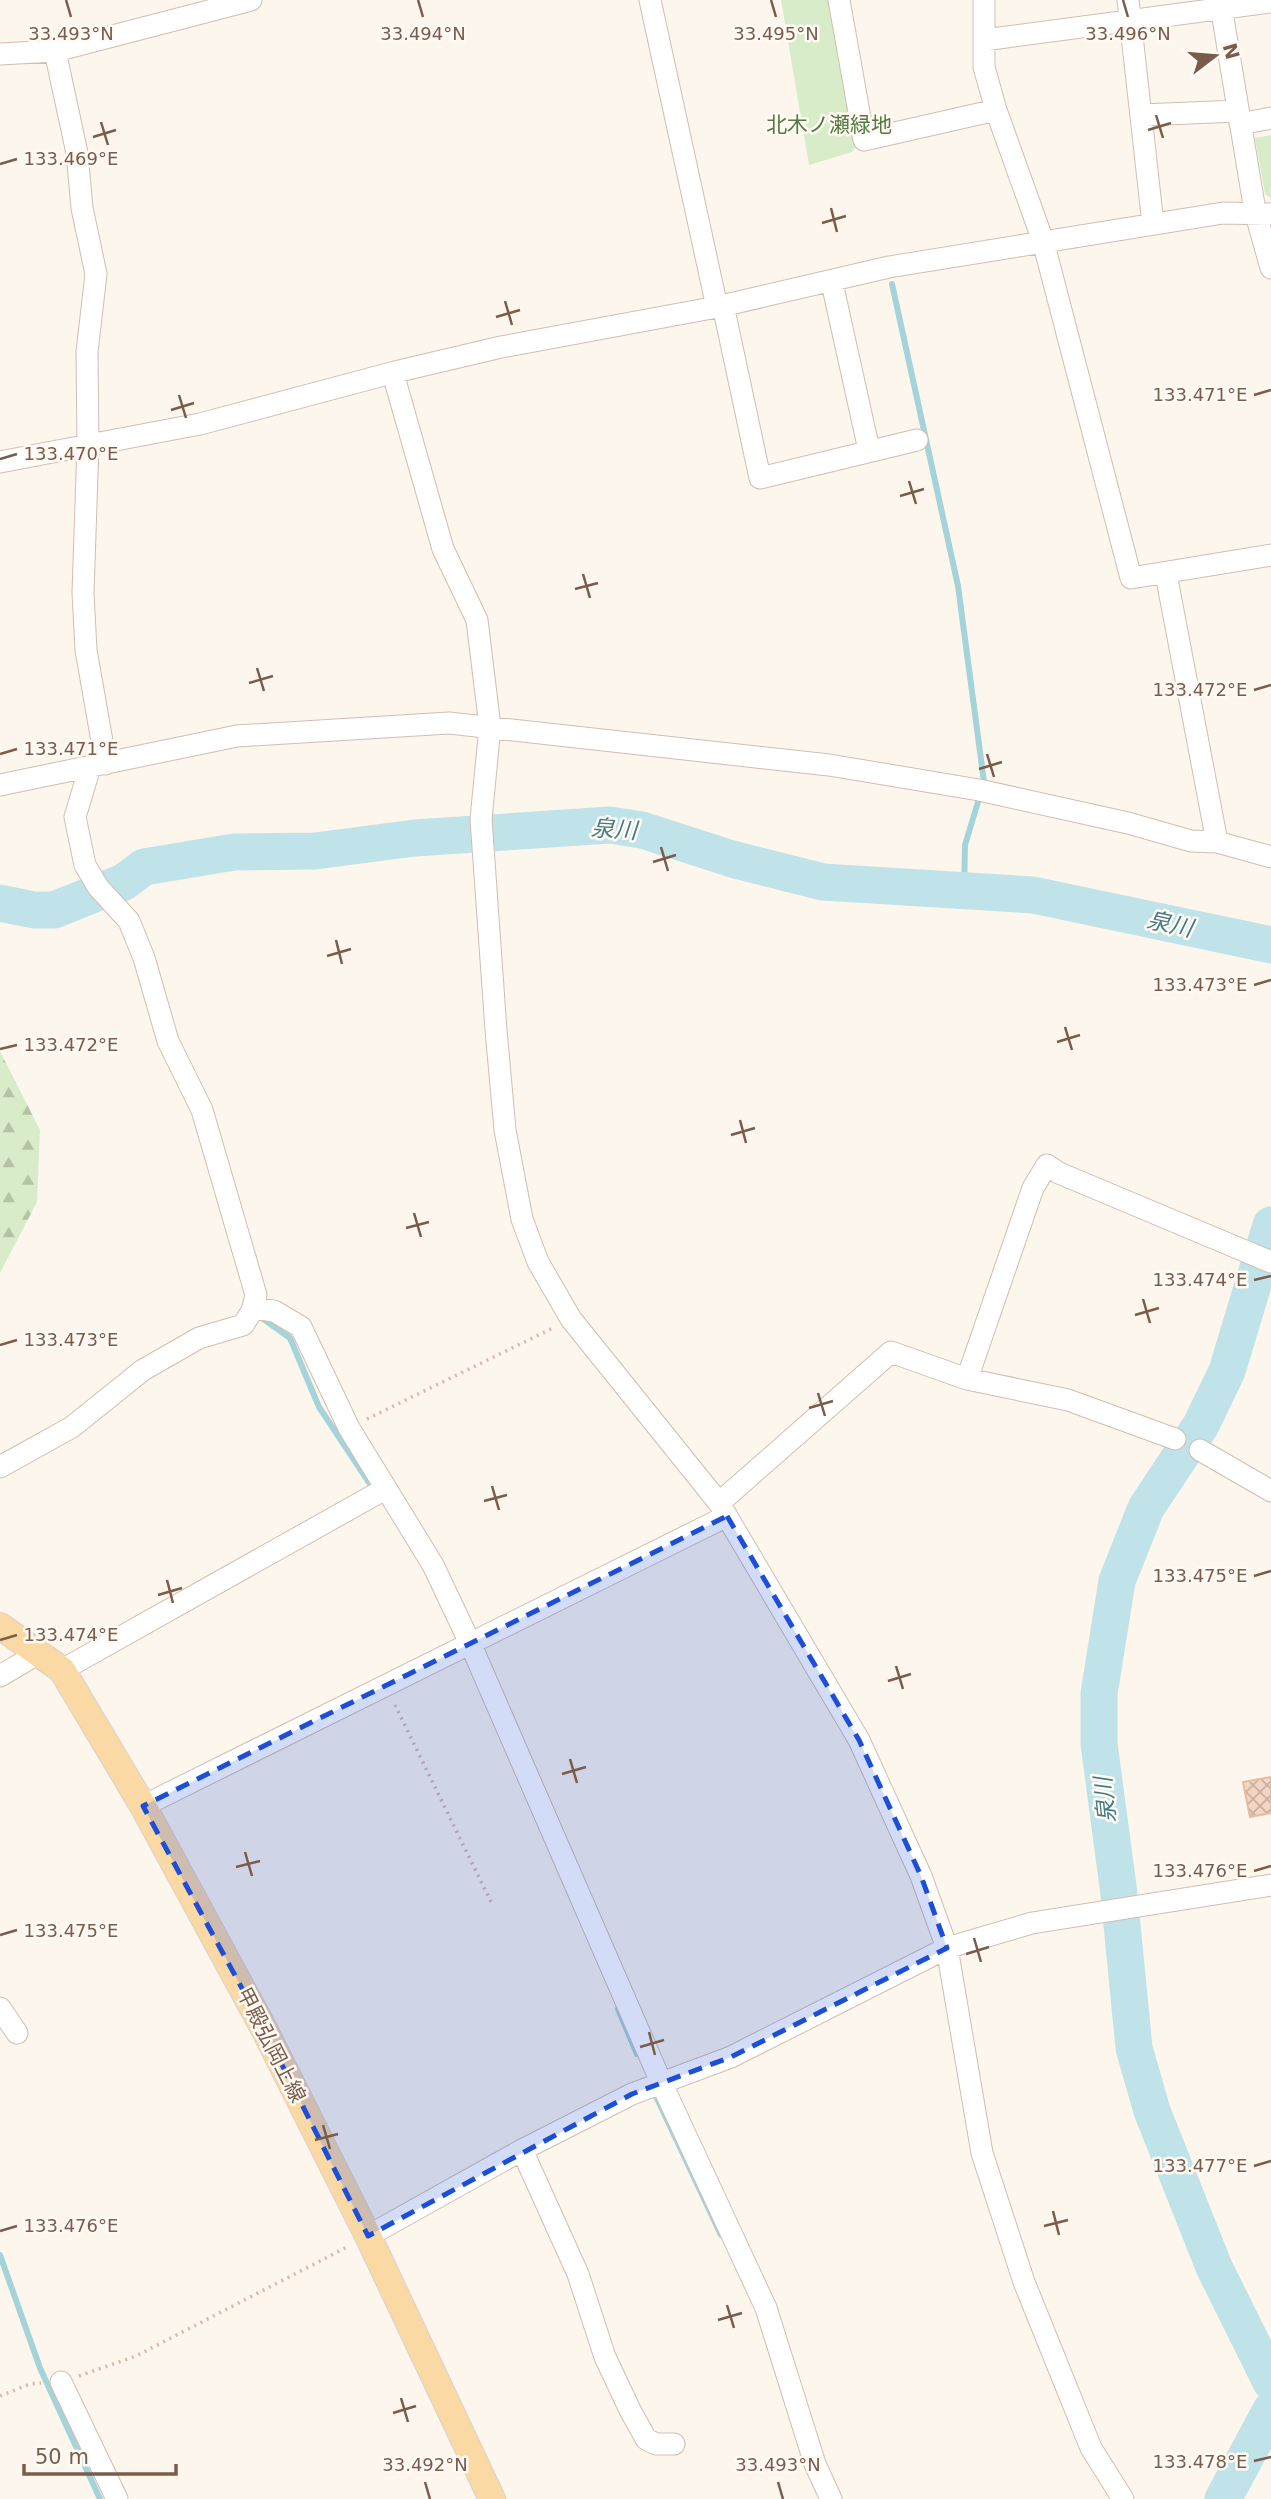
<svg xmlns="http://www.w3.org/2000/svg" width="1271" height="2499" font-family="'DejaVu Sans','Noto Sans JP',sans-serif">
  <defs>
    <pattern id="forest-firs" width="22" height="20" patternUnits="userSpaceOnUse" patternTransform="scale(1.75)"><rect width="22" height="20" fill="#d8ecc9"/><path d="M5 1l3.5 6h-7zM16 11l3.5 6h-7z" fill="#b4c2a5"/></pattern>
    <pattern id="building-cross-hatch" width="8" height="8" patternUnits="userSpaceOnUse" patternTransform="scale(1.75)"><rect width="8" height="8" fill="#f3d5c3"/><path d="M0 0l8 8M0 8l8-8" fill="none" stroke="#cab0a1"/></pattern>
  </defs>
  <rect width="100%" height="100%" fill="#fdf6ec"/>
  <path fill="url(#forest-firs)" d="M0,1051L40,1130L37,1202L0,1273Z"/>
  <path fill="#d8ecc9" d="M781,0H833L859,143L852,152L809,165Z
    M1271,135V198L1265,194L1255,138Z"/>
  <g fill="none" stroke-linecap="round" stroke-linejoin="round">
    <path stroke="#a5d3da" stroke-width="6" d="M892,284L958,586L984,782L965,845L964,891
      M262,1318L290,1338L319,1407L374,1490
      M618,2009L637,2054
      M654,2092L721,2235
      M0,2255L40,2368L100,2499"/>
    <path stroke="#bfe3e8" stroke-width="37" d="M0,903L34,910H54L124,882L144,867L234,852L315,851L415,838L610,825L642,830L732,859L823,882L1033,895L1271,945
      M1271,1225L1227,1371L1201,1425L1146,1508L1117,1581L1099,1694V1744L1119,1894L1134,2048L1152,2111L1214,2267L1271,2382
      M1223,2499L1271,2410"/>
  </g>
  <path fill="url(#building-cross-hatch)" stroke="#e6bba3" stroke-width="2" d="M1271,1777V1813L1250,1817L1243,1782Z"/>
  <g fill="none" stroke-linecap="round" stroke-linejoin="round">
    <defs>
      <path id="minor" d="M650,0L717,307
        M839,0L864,140L996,110
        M984,0V67L996,110L1043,241L1131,578L1271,555
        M1128,0L1153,224
        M1220,0L1255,211L1271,268
        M984,40L1271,2
        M55,51L77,153L82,208L96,274L87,352L88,445L83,593L86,650L106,764
        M0,54L55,51L251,0
        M1142,115L1238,111
        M1240,124L1271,118
        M832,283L869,450
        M723,305L760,478L917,440
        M395,372L396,384L443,549L477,620L490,727L481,819L496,1030L505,1130L522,1219L538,1262L571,1319L719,1503L859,1740L921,1876L947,1948L982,2153L1024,2282L1091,2448L1123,2499
        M0,462L200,424L395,372L501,347L717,307L889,267L1223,213L1271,214
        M1166,574L1217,842
        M0,785L237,736L449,723L829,765L979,790L1128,823L1191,841L1217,842L1271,857
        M254,1308L274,1311L301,1327L349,1428L433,1565L470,1643L661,2082L766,2308L815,2464L831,2499
        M967,1379L1033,1188L1047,1165L1059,1173L1271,1262
        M1200,1450L1271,1491
        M0,1467L72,1427L143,1370L199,1338L243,1325L252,1311L256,1295L202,1110L168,1041L144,958L129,921L98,887L85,865L75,817L90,767
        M719,1503L891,1352L967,1379L1068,1400L1175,1439
        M62,1670L385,1489
        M0,1676L39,1653
        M143,1806L727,1516
        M0,2008L17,2033
        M522,2150L578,2274L605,2357L630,2410L646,2439L656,2444H674
        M368,2236L522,2150L632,2094L731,2057L947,1948L1032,1923L1271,1885
        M61,2382L117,2499"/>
      <path id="major" d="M0,1626L62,1670L143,1806L263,2027L368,2236L492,2499"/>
    </defs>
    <use href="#minor" stroke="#d1beb0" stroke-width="23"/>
    <use href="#major" stroke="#dad1cd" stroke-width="28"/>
    <path stroke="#d9b8a5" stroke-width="3.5" stroke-dasharray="2 5" stroke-linecap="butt" d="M367,1419L555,1327
      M395,1705L491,1902
      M79,2376L136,2356L349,2246
      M0,2396L30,2384L41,2383"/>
    <use href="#minor" stroke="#fff" stroke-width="21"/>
    <use href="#major" stroke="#fbd9a5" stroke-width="26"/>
  </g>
  <path fill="#1d4ed8" fill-opacity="0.2" stroke="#1d4ed8" stroke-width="5" stroke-dasharray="14 9" stroke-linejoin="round" d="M727,1516L859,1740L921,1876L947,1948L731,2057L632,2094L368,2236L263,2027L143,1806Z"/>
  <path fill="none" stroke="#7a5c4d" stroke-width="2.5" d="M66,0L71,17M418,0L423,17M771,0L776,17M1123,0L1128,17M1156,115L1163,138M101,122L108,145M1148,130L1171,123M93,137L116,130M0,164L17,159M831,208L837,232M822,223L846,216M505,301L512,325M496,317L520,310M179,395L186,418M1254,395L1271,390M171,410L194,403M0,459L17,454M909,481L916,504M900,496L924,489M583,574L590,598M575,589L598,583M257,668L264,691M249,683L273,676M1254,690L1271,685M0,754L17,749M987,754L994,777M979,769L1002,762M661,847L668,871M653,862L676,855M336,940L342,964M327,956L351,949M1254,985L1271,980M1065,1027L1072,1050M1057,1042L1080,1035M0,1049L17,1045M740,1120L746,1143M731,1135L755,1128M414,1213L421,1237M406,1228L429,1222M1254,1280L1271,1276M1143,1299L1150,1323M1135,1315L1159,1308M0,1345L17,1340M818,1393L825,1416M809,1408L833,1401M492,1486L499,1510M484,1501L507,1495M1254,1576L1271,1571M167,1580L173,1603M158,1595L182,1588M0,1640L17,1635M896,1666L903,1689M888,1681L911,1674M570,1759L577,1783M562,1774L586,1767M245,1852L252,1876M236,1867L260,1861M1254,1871L1271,1866M0,1935L17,1930M974,1938L981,1962M966,1954L989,1947M649,2032L655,2055M640,2047L664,2040M323,2125L330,2149M315,2140L338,2134M1254,2166L1271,2161M1053,2211L1059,2235M1044,2226L1068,2220M0,2231L17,2226M727,2305L734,2328M718,2320L742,2313M401,2398L408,2422M393,2413L416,2406M1254,2461L1271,2457M425,2482L430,2499M778,2482L783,2499"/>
  <g text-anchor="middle" stroke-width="5" stroke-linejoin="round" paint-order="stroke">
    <g font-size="21" fill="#537a41" stroke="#fffaf3">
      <text x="829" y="132">北木ノ瀬緑地</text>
    </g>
    <g font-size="21" fill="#7a5c4d" stroke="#fffaf3">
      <text transform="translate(271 2045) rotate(63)" y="7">甲殿弘岡上線</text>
    </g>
    <g font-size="23" font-style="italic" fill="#437c86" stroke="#fffaf3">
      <text transform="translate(614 829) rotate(4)" y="8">泉川</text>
      <text transform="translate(1170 924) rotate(12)" y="8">泉川</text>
      <text transform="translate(1105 1800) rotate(-96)" y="8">泉川</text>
    </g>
  </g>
  <g font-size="18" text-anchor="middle" fill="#7a5c4d" stroke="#fffaf3" stroke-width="5" stroke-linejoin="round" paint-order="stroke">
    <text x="71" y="40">33.493°N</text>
    <text x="423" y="40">33.494°N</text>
    <text x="776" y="40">33.495°N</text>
    <text x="1128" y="40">33.496°N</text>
    <text x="71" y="165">133.469°E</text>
    <text x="1200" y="401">133.471°E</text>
    <text x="71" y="460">133.470°E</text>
    <text x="1200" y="696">133.472°E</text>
    <text x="71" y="755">133.471°E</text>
    <text x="1200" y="991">133.473°E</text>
    <text x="71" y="1051">133.472°E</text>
    <text x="1200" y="1286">133.474°E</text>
    <text x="71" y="1346">133.473°E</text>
    <text x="1200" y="1582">133.475°E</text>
    <text x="71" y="1641">133.474°E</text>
    <text x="1200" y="1877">133.476°E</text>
    <text x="71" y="1937">133.475°E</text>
    <text x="1200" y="2172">133.477°E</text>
    <text x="71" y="2232">133.476°E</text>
    <text x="1200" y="2468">133.478°E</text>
    <text x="425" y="2471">33.492°N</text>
    <text x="778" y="2471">33.493°N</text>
  </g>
  <g transform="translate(1215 56) rotate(74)" stroke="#fffaf3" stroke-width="5" paint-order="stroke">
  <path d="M0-5L12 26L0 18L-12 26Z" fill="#7a5c4d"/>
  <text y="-10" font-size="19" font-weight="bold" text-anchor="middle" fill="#7a5c4d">N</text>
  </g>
  <path d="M24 2464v10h152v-10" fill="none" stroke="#7a5c4d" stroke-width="3.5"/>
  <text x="35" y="2464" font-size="21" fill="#7a5c4d" stroke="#fffaf3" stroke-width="5" paint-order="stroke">50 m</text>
</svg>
